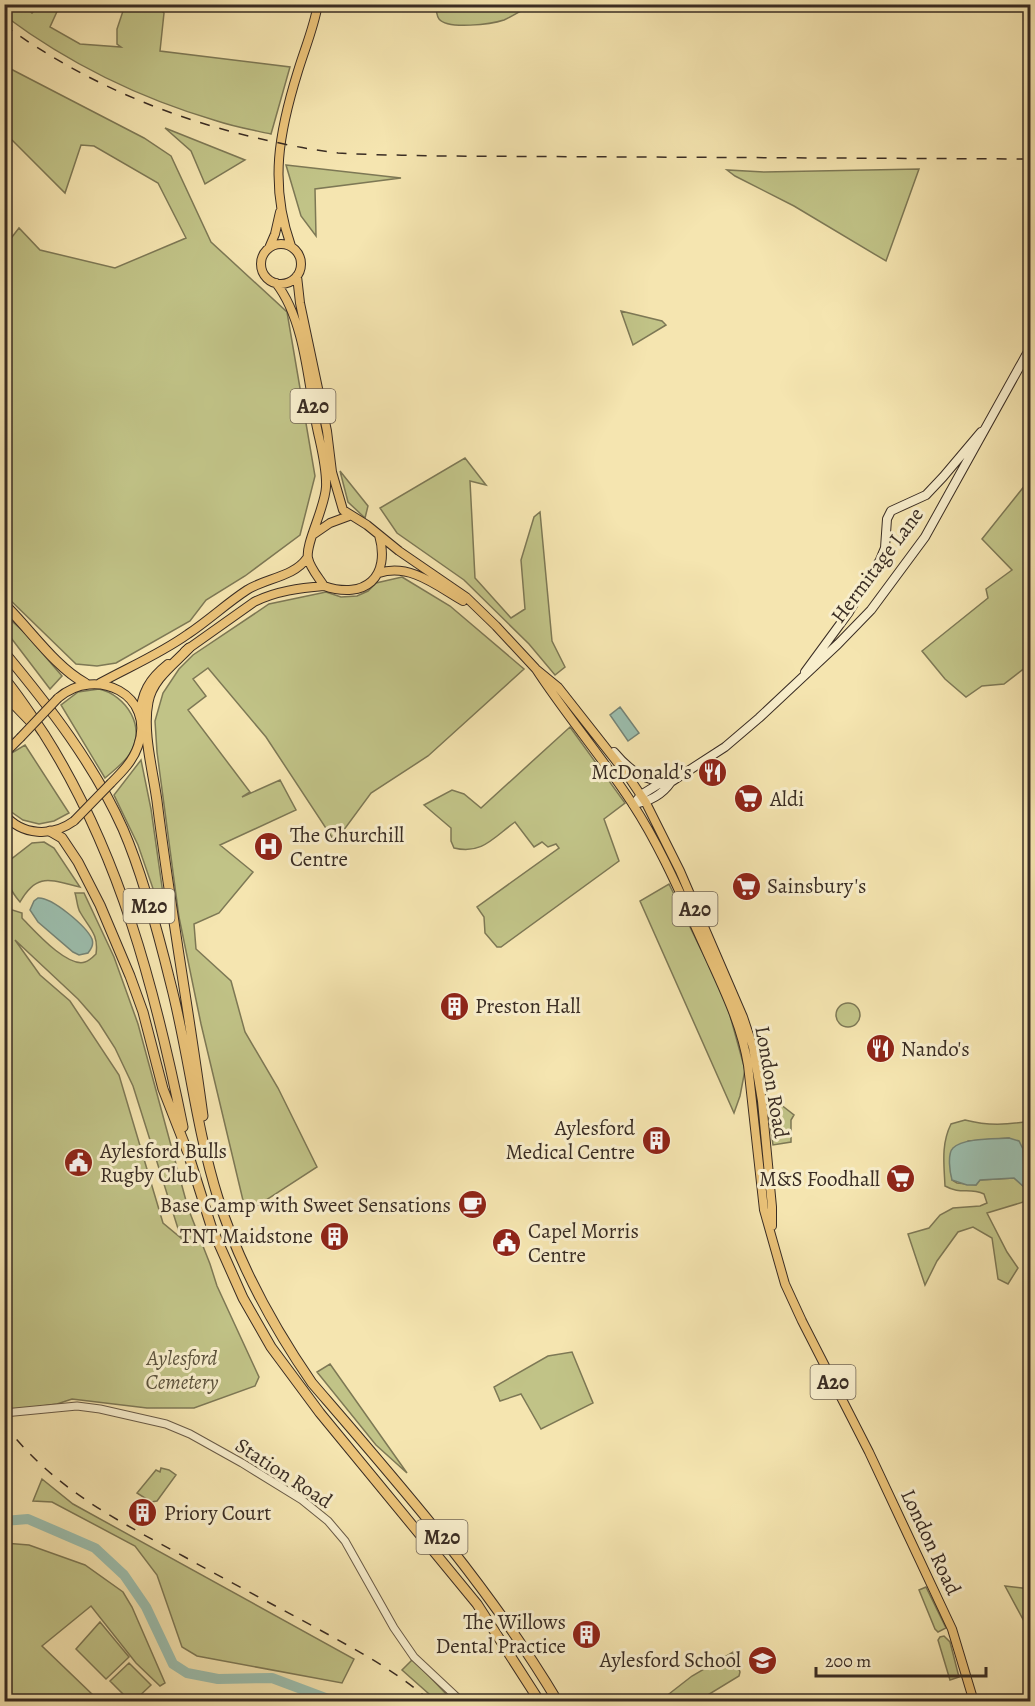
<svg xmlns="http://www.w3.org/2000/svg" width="1035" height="1706" font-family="Alegreya,serif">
  <rect width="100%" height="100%" fill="#f5e5b0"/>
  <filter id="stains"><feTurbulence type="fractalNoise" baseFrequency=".00333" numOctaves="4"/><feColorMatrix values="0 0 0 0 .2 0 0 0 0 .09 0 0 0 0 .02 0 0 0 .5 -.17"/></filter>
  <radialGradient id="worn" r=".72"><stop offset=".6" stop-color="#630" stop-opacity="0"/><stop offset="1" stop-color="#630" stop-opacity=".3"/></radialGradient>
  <path fill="#c1c387" stroke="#7d7855" stroke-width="1.5" fill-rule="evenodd" d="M5,4L25,5L32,13L39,5H60L50,27L80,44L121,47L117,44V29L125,5H156L164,13L160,51L290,67L271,134C253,130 235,127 217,121C142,99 68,63 5,16Z
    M490,4L533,5C523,9 513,16 504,20C492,24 448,30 439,19C437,17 437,13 436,10Z
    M5,66L144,138L171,156L211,242L287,312L315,476L300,535L245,576L206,600L190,621L116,663L97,666L76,664L5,595V246L19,228L40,250L115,268L186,238L158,183L94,146L81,145L65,193L5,133Z
    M165,128L245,160L205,184L191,151Z
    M286,165L401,178L315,189L316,236L301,216Z
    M919,169L886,261L794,206L735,176L727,170L764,172Z
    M621,311L662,321L666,325L633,345Z
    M465,458L486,485L470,481L475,578L511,618L525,609L521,560L534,517L540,512L552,641L565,667L555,675L529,644L464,580L397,533L380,508Z
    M340,471L368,506L365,518L348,502Z
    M1030,479V664L1004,684L982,686L966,697L945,679L922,651L988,598L986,589L1012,570L982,539Z
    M402,577L450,606L524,669L428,756L371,793L335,842L266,737L208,668L193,679L206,696L188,710L250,792L242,797L280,780L296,810L220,845L253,872L219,913L194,924L196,949L231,981L245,1032L278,1088L317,1167L246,1213L201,1024L179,917L157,752L155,721L163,693L179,669L193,655L269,604L326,592L341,597L357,596L368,591L376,583Z
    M4,614L24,632L62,676L50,689L5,630Z
    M99,689C126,695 148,728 129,755C123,764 113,771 105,778L61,705L78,692Z
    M570,727L625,803L604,819L619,861L501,947H497L485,933L484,917L477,907L559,848L556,844L548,847L542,842L534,847L515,822C494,837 482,855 454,848L451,841V828L424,805L452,790L464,794L481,808Z
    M25,745L69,813L54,821L39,824L23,820L10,811L5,802V762L10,754Z
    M141,760L151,809L165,908L160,909L138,845L114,795Z
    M44,842L54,848L80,887C50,880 37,872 20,902C11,892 4,877 5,864L32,843Z
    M669,884L726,1001L745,1070L740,1096L734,1113L640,901Z
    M5,892L9,909L22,913V918C34,930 67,968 85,962C89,961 93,957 96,954C99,934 89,928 80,912C77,907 77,899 75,893H84L114,957L138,1024L188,1208L210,1264L217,1286L259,1377L255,1386L194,1408H147L72,1399L57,1404L5,1411ZM15,940L78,999L99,1023L115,1048L133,1086L181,1238L163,1223L119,1075L70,1001L40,975Z
    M836 1015a12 12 0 1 1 24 0a12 12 0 1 1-24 0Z
    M780,1104L794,1115L791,1120V1142L773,1145L769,1117Z
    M965,1120C988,1126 1007,1125 1030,1121V1174L1024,1170L1023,1149L1009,1138L968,1141L951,1169L952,1180L957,1183L976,1185L980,1180L1014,1178L1023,1186H1030V1200L987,1213L1007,1252L1018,1268L1008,1284L998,1279L992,1238L973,1227L958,1232L937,1261L925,1285L908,1234L929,1228L940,1215L953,1208L980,1206L987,1203L984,1194C969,1187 961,1195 945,1186C944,1164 941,1144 951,1124Z
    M572,1352L593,1403L541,1429L521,1394L500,1401L494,1387L548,1356Z
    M330,1364L407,1473L376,1445L317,1372Z
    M161,1468L169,1470L176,1475L157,1501L151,1502L137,1493L156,1470L160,1472Z
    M42,1479L73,1504L354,1659L342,1683L197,1656L182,1647L157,1575L135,1546L52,1502L33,1501Z
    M4,1543L29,1545L85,1565L123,1592L132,1607L165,1683L160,1686L136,1663L91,1606L42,1646L95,1697L90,1701H5Z
    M1005,1586L1030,1589V1620L1025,1623Z
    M926,1587L946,1628L938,1632L935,1629L919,1590Z
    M100,1622L129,1657L106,1679L76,1649Z
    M944,1636L950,1642L959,1677L950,1680L938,1640L940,1637Z
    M733,1652L740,1672L739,1676L698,1701H660L692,1676Z
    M413,1659L448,1696L454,1701H437L402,1670Z
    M129,1663L151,1685L134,1701H130L110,1681Z"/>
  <path fill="#9cbfaf" stroke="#748477" stroke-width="1.5" d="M620,707L639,733L628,741L610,715Z
    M38,898C52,897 86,926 92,939C94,945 91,949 88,953L79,955L73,952L38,922L30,910L34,901Z
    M1009,1138L1019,1141L1023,1149L1024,1170L1030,1174V1186H1023L1014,1178L980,1180L976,1185H967L952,1180C950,1173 947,1154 953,1148C963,1138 995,1139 1009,1138Z"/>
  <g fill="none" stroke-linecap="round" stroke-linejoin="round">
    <path stroke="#9cbfaf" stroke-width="10" d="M4,1521L28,1519L95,1548L124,1575L146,1607L173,1664L187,1673L218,1679L272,1678L336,1702"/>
    <defs>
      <path id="tertiary" d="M4,1413L77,1406L100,1409L166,1424L190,1434L242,1463L302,1500L328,1521L345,1541L394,1628L414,1657L462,1702"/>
      <path id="secondary" d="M805,672L849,612L880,560L885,548L887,519L891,511L926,495L943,477L981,432
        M614,752C630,771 645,782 671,782
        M637,800L641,795L662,782
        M633,804C649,802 662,795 671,782L725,747L759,718L838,644L871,610L925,537L1030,348"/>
      <path id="primary" d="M261 264a20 20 0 1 1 40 0a20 20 0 1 1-40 0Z
        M291,246C269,184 279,132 298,71C305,48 314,27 318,4
        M269,248L275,234L280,212
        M297,276L300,303L327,431L332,472L343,510L367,525L399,551L466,597L496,626L536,669L558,687L628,776L646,803L680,871L743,1017L753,1047L762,1101L772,1207V1226
        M276,283C304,319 308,379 316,423C320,444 327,466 326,487C325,508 305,544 308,558C310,568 319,578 324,586C365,600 391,577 379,535
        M314,534L330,523L349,516
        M379,573C410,563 437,586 463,601
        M185,651L254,602C276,591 300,588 324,586
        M536,669C566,715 602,757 632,803C662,849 683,900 706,950C723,988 741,1023 748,1065L764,1210L785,1284L802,1321L869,1452L952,1629L974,1702
        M100,683C129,667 160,654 188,634C209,620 227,603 247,590C266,578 294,577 307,558
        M58,698C96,665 156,695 138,746C133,761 122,772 111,783
        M140,717C141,693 149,679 168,664
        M4,754L20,738
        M4,814C22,836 52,837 74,821"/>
      <path id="motorway" d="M4,604C29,628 55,667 85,683
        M189,648C174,664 152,679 148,702C142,732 153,771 157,801C170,907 189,1011 203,1116
        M4,652C49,706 94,764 123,829C143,875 159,936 171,985C189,1055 196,1128 218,1198C239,1264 272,1325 312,1383C399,1484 489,1586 558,1702
        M4,678C19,696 31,715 44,734C120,854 155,989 183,1127
        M4,694L32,723
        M50,831L62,838L78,862L100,905L130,976L143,1012L163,1089L188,1153L211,1226L243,1298L271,1347L320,1413L477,1604L540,1702"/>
    </defs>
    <use href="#tertiary" stroke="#685a46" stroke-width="9"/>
    <use href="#secondary" stroke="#392c23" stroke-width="10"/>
    <use href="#primary" stroke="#392c23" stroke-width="10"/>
    <use href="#motorway" stroke="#392c23" stroke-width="11"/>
    <use href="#tertiary" stroke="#f8eecc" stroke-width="7"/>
    <use href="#secondary" stroke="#f8eecc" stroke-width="8"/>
    <use href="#primary" stroke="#eac278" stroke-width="8"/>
    <use href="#motorway" stroke="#eac278" stroke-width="9"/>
    <path stroke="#392c23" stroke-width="1.5" stroke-dasharray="10 10" stroke-linecap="butt" d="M4,25C80,80 166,117 257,138C283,144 311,150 338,153C369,155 402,155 434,156L1030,159
      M4,1424C53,1488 113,1518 183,1556C228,1581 274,1605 320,1630C358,1651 398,1672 431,1702"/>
    <defs>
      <path id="primary-bridge" d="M20,738L58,698
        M74,821L111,783"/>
    </defs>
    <use href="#primary-bridge" stroke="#392c23" stroke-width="10" stroke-linecap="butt"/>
    <use href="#primary-bridge" stroke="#eac278" stroke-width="8"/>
  </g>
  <defs>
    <symbol id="restaurant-disc" viewBox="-11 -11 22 22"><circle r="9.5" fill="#8f2418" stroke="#f8eecc"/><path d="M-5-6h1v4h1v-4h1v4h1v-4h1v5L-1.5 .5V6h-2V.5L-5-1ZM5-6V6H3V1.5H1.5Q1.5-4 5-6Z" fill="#fff"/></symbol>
    <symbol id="supermarket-disc" viewBox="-11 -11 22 22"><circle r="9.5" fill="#8f2418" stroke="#f8eecc"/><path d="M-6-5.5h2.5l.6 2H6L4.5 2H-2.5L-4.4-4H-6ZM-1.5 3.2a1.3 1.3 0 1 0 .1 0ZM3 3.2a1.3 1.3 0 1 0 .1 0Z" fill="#fff"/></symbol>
    <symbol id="hospital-disc" viewBox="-11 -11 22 22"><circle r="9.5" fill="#8f2418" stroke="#f8eecc"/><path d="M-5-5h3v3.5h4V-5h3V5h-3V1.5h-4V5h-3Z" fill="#fff"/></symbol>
    <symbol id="building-disc" viewBox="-11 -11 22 22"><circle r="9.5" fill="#8f2418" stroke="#f8eecc"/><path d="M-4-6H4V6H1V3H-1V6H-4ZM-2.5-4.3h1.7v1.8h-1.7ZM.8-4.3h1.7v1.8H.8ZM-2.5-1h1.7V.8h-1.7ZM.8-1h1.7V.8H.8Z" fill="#fff"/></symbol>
    <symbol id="civic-disc" viewBox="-11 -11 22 22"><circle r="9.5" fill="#8f2418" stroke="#f8eecc"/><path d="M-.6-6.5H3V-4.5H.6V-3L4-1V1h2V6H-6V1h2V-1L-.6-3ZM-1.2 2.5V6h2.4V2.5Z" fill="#fff"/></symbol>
    <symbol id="cafe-disc" viewBox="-11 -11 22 22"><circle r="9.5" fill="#8f2418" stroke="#f8eecc"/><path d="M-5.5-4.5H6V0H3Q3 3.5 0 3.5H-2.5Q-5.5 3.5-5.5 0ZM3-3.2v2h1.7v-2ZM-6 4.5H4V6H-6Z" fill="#fff"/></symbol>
    <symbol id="school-disc" viewBox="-11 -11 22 22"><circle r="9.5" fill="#8f2418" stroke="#f8eecc"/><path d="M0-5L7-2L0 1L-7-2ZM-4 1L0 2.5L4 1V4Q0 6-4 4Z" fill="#fff"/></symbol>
  </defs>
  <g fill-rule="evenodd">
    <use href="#restaurant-disc" x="696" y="756" width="33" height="33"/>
    <use href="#supermarket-disc" x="732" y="782" width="33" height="33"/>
    <use href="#hospital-disc" x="252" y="830" width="33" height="33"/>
    <use href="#supermarket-disc" x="730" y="870" width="33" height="33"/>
    <use href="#building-disc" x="438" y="990" width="33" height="33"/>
    <use href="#restaurant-disc" x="864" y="1032" width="33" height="33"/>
    <use href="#building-disc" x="640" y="1124" width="33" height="33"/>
    <use href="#civic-disc" x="62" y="1146" width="33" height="33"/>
    <use href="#supermarket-disc" x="884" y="1162" width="33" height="33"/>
    <use href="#cafe-disc" x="456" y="1188" width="33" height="33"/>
    <use href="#building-disc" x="318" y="1220" width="33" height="33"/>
    <use href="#civic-disc" x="490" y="1226" width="33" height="33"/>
    <use href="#building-disc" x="126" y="1496" width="33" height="33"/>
    <use href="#building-disc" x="570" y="1618" width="33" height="33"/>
    <use href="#school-disc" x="746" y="1644" width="33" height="33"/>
  </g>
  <g text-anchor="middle" stroke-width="6" stroke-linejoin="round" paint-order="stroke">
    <g fill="#f8eecc" stroke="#726656" stroke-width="1.5">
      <rect x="290.5" y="389" width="45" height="34" rx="4.5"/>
      <rect x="123.5" y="889" width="51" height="34" rx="4.5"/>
      <rect x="672.5" y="892" width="45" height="34" rx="4.5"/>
      <rect x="810.5" y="1365" width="45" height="34" rx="4.5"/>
      <rect x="416.5" y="1520" width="51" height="34" rx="4.5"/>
    </g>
    <g font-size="20" font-weight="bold" fill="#392c23">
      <text x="313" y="413">A20</text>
      <text x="149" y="913">M20</text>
      <text x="695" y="916">A20</text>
      <text x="833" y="1389">A20</text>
      <text x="442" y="1544">M20</text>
    </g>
    <g font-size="21" fill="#392c23" stroke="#f8eecc">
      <text transform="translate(877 565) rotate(-53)" y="7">Hermitage Lane</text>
      <text transform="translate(772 1082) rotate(80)" y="7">London Road</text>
      <text transform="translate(284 1473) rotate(33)" y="7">Station Road</text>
      <text transform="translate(931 1542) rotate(65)" y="7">London Road</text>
    </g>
    <g font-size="21" fill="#392c23" stroke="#f8eecc" text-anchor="start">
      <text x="692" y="779" text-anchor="end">McDonald's</text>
      <text x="770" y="806">Aldi</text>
      <text x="290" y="842">The Churchill<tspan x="290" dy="24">Centre</tspan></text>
      <text x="767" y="893">Sainsbury's</text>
      <text x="475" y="1013">Preston Hall</text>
      <text x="901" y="1056">Nando's</text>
      <text x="635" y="1135" text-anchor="end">Aylesford<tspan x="635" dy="24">Medical Centre</tspan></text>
      <text x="100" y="1158">Aylesford Bulls<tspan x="100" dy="24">Rugby Club</tspan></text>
      <text x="880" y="1186" text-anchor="end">M&amp;S Foodhall</text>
      <text x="451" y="1212" text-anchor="end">Base Camp with Sweet Sensations</text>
      <text x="528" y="1238">Capel Morris<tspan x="528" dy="24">Centre</tspan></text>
      <text x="313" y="1243" text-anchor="end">TNT Maidstone</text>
      <text x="164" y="1520">Priory Court</text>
      <text x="566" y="1629" text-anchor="end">The Willows<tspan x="566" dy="24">Dental Practice</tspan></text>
      <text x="741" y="1667" text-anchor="end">Aylesford School</text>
    </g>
    <g font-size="21" font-style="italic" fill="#5b523c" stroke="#f8eecc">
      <text x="182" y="1365">Aylesford<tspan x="182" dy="24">Cemetery</tspan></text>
    </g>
  </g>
  <rect width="1035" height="1706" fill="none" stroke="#f5e5b0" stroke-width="24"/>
  <rect x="6" y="6" width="1023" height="1694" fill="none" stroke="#392c23" stroke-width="3"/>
  <rect x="12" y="12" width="1011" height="1682" fill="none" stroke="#392c23" stroke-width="1.5"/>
  <path d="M816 1667v9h170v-9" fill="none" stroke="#392c23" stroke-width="3"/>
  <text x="825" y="1667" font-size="18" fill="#392c23" stroke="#f8eecc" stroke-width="4.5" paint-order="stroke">200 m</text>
  <rect width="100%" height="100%" filter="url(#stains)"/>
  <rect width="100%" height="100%" fill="url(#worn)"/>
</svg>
